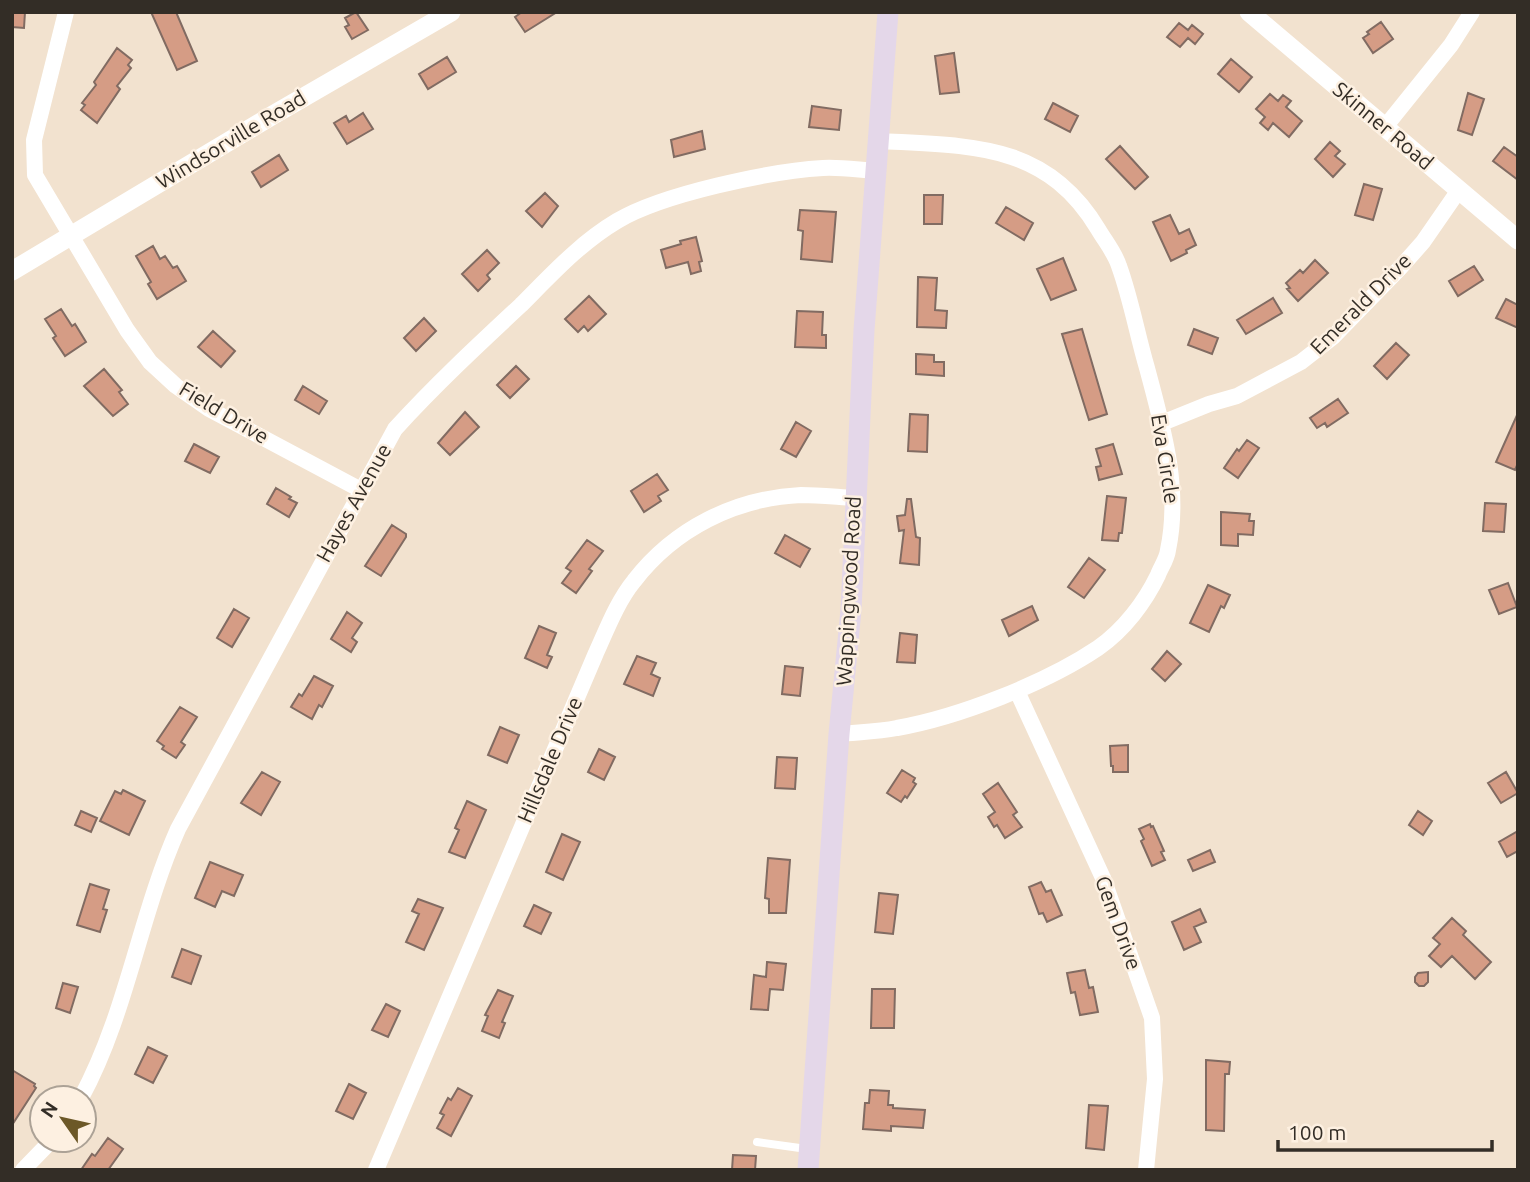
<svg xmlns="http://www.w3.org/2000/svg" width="1530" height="1182" font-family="Ubuntu,sans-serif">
  <rect width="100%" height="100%" fill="#f2e2cf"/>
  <path fill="#d59c85" stroke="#816b62" stroke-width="2" d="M12,12H25L24,28L12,27Z
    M151,12H176L197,61L177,70Z
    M356,12L368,30L352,39L345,27L349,25L345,18Z
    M522,12H557L525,32L515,17Z
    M1381,22L1393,39L1373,53L1363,38L1369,34L1367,32Z
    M1179,23L1188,30L1192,25L1203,34L1195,44L1188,38L1180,47L1167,37Z
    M117,48L132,60L128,65L131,68L117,86L120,89L97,123L81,110L85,105L82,103L96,85L94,82Z
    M954,53L959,92L940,94L935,56Z
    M447,57L456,72L428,89L419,74Z
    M1231,59L1252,77L1239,92L1218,74Z
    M1468,93L1484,99L1472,135L1458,130Z
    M1270,94L1278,101L1283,95L1291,101L1286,107L1302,121L1289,137L1273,123L1268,130L1260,123L1265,117L1256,109Z
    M1053,103L1078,116L1070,132L1045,119Z
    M812,106L841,110L839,130L809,127Z
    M363,113L373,129L347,144L334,123L346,116L349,122Z
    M702,131L705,149L674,157L671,140Z
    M1330,142L1340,151L1335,156L1345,164L1333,177L1315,159Z
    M1120,146L1148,177L1135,189L1106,159Z
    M1504,147L1518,157V180L1493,161Z
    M279,155L288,170L261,187L252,172Z
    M1364,184L1382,189L1373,220L1355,215Z
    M545,193L558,206L542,227L526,211Z
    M924,195H943L942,224H924Z
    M1006,207L1033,223L1024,240L996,223Z
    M800,210L836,212L832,262L801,259L803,231L798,230Z
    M1170,215L1179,234L1189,229L1196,245L1186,250L1187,253L1171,261L1153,222Z
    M696,237L702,261L699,262L701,271L691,274L688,262L666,268L661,250L681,244L680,241Z
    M153,246L160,259L165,256L173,268L177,266L186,281L157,299L148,284L151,282L136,256Z
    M487,250L499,263L487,275L490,279L478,291L462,274Z
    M1063,258L1076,290L1051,300L1037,269Z
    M1315,260L1328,273L1298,301L1287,289L1290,288L1286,283L1300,270L1303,273Z
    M1474,266L1483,280L1458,296L1449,281Z
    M918,277L937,278L935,310L947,311L946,328L917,327Z
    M589,296L606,314L588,331L584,326L578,332L565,319Z
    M1273,298L1282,313L1246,334L1237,320Z
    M1506,299L1518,305V328L1496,318Z
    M61,309L72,326L75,324L86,342L65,356L53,338L56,336L45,319Z
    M797,311L823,312L822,335H826V348L795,347Z
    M424,318L436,331L416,351L404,338Z
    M1082,329L1107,414L1089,420L1062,334Z
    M1194,329L1218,338L1212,354L1188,345Z
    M213,331L235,351L221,367L198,347Z
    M1396,343L1409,355L1387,379L1374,366Z
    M916,354L934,355V362H944V376L916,374Z
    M516,366L529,379L510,398L497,385Z
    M104,369L122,390L119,392L128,404L113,416L84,386Z
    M303,386L327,401L319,414L295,400Z
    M1338,399L1348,413L1327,427L1325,423L1317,428L1310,418Z
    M465,412L479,427L450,455L438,443Z
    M1518,413V463L1515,470L1496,462Z
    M910,414L928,415L927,452L908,451Z
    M796,422L811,431L796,457L781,449Z
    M1247,440L1259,448L1238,478L1224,468L1237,449L1239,451Z
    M194,444L219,457L210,473L185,461Z
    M1113,444L1122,474L1099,480L1096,467L1101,466L1096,449Z
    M657,474L668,490L658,496L661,501L644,512L631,491Z
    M276,488L291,497L289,499L297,503L289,517L267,504Z
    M1107,496L1126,498L1122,533H1119L1118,541L1102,540Z
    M907,499H911L916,537L920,538L919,565L900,563L904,530L899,531L897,516L905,515Z
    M1485,503L1506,504L1504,532L1483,531Z
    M1221,512L1250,514L1249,521H1254L1253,535L1238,534V546L1221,545Z
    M392,525L406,534V537L381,576L365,566Z
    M785,535L810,549L800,567L775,553Z
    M587,540L603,551L589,569L592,571L576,593L562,583L571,571L566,568Z
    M1089,558L1105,570L1084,598L1068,587Z
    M1508,583L1517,607L1499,614L1489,590Z
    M1208,585L1230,595L1224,608L1221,606L1209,632L1190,623Z
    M1032,606L1038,620L1009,636L1002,620Z
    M234,609L249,618L232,647L217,638Z
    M347,612L362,623L352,638L357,642L351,652L331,639Z
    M539,626L556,633L547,655L552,657L547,668L525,658Z
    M900,633L917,635L915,663L897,662Z
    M1167,651L1181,664L1165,681L1152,669Z
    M637,656L656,663L651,674L660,678L653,696L624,684Z
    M785,666L803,668L800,696L782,694Z
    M314,676L333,686L322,707L319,705L312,719L291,707L299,694L302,696Z
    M180,707L197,717L181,742L185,745L176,758L162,749L164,746L157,741Z
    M500,727L519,735L507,763L488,755Z
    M1128,745V772H1113V766H1111L1110,746Z
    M599,749L615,757L604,780L588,772Z
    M777,757L797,758L795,789L775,788Z
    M902,770L915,778L913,782L916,784L907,798L905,796L901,802L887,793Z
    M262,772L280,782L261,815L241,803Z
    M1506,772L1518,793L1501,803L1488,783Z
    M998,783L1017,812L1013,815L1022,827L1005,838L997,825L994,827L988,817L995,812L983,794Z
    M123,790L145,801L129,835L100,821L115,791L121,794Z
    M467,801L486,810L465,858L449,852L459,830L455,828Z
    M81,811L97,818L91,832L75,825Z
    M1418,811L1432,821L1423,835L1409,825Z
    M1150,824L1151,827L1153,826L1164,851L1161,852L1165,860L1152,866L1141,841L1144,839L1139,829Z
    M1518,831V851L1507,857L1499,842Z
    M562,834L580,842L563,880L546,872Z
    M1210,850L1215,862L1193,871L1188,860Z
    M768,858L790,860L786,913H769V899L765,898Z
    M210,862L243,875L234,896L222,891L215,907L195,898Z
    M1041,882L1046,892L1051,890L1062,915L1047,922L1043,913L1039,914L1029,887Z
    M90,884L109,890L103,909L107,910L100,932L77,925Z
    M879,893L898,895L893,934L875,932Z
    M418,899L443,908L424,950L406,942L419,914L412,911Z
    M534,905L551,913L541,934L524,926Z
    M1200,909L1206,922L1194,927L1201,942L1184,950L1172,922Z
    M1452,918L1466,931L1463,935L1491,962L1475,979L1452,956L1441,967L1429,956L1440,944L1433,938Z
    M182,949L201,956L191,984L172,977Z
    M767,962L786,964L783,990L770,989L768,1010L751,1009L754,975L766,977Z
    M1085,970L1089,988L1093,987L1098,1012L1080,1015L1075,992L1071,993L1067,973Z
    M1428,972V982L1424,986H1419L1415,982V977L1418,973Z
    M63,983L78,987L70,1013L56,1008Z
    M872,989H895L894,1028H871Z
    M498,990L513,996L502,1022L505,1023L499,1038L482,1031L488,1016L485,1015Z
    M386,1004L400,1011L388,1037L372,1030Z
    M148,1047L167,1056L153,1083L135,1074Z
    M1206,1060L1230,1062L1229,1074H1225L1224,1131L1206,1130Z
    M12,1070L35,1084L34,1086L36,1088L12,1125Z
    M349,1084L366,1093L353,1119L336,1111Z
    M458,1088L472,1096L451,1136L437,1128L444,1115L440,1113L448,1098L451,1100Z
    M870,1090L889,1091L888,1105H893V1108L925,1110L923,1128L891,1126V1131L863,1129L865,1103H869Z
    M1089,1105L1108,1106L1104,1150L1086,1148Z
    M108,1138L123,1149L108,1170H81L92,1154L95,1156Z
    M733,1155L756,1156L755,1170H732Z"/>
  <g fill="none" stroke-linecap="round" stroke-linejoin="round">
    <path stroke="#fff" stroke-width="8" d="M757,1142L807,1149"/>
    <path stroke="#fff" stroke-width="16" d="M66,12L34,140L35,175L127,330L150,362L176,386L209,409L361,490
      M1385,127L1451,45L1472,12
      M1162,423L1209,404L1237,396L1301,362L1333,337L1400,268L1423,242L1459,190
      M1017,691L1103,878L1152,1018L1155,1079L1146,1170
      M839,734C858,732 878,732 897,728C959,717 1046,683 1098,648C1124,630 1145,602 1158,575C1161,567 1167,559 1168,550C1181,488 1163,428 1147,368C1137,334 1131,299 1119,266C1115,253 1105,241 1098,229C1046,142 970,146 879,141
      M81,1098C127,1013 139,917 178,829L395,429C435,385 478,345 521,305C551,275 580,243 617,221C662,194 771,171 823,168C841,167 859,170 877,171
      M23,1170L52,1140
      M376,1170L596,653C607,629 617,602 634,581C674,529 735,498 801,495C819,495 837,497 855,498"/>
    <path stroke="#fff" stroke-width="19" d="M1249,12L1518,240
      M12,271L273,115L451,12"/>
    <path stroke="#e4d7e9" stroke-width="21" d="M808,1170L839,734L851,610L864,330L888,12"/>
  </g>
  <g text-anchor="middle" stroke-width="5" stroke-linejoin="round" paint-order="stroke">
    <g font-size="21" fill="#332d26" stroke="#fdf0e1">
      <text transform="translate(1383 126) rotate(40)" y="7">Skinner Road</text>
      <text transform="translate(231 140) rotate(-31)" y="7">Windsorville Road</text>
      <text transform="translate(1361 304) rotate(-45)" y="7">Emerald Drive</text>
      <text transform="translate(224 413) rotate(31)" y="7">Field Drive</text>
      <text transform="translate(1165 459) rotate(81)" y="7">Eva Circle</text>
      <text transform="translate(354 503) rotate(-61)" y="7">Hayes Avenue</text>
      <text transform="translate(849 591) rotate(-87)" y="7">Wappingwood Road</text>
      <text transform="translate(550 760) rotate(-67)" y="7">Hillsdale Drive</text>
      <text transform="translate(1118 923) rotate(70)" y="7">Gem Drive</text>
    </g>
  </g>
  <rect width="1530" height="1182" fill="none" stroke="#332d26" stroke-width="28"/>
  <g transform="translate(63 1119) rotate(304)"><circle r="33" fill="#fdf0e1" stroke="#aca296" stroke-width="2"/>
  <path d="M0-5L12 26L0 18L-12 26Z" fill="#6c5827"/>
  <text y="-10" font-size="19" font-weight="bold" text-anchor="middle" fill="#332d26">N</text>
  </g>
  <path d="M1278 1140v10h214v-10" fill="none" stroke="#332d26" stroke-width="3.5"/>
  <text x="1288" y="1140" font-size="21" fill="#332d26" stroke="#fdf0e1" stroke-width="5" paint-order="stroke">100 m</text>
</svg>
